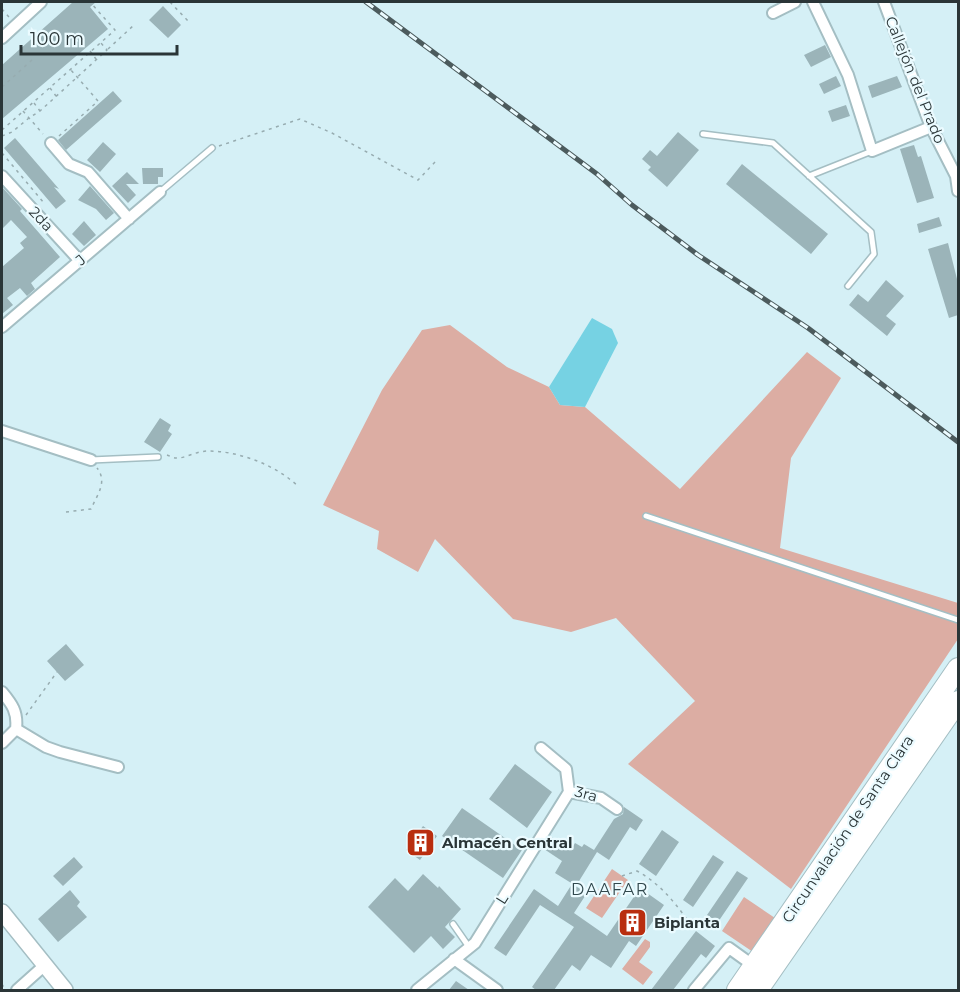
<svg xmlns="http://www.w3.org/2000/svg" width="960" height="992" font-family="Montserrat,sans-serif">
  <rect width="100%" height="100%" fill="#d5f0f6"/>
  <path fill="#dcada3" d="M450,325L507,367L549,387L560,405L585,407L680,489L807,352L841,378L791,458L780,548L958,603V639L791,889L628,764L695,701L616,618L571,632L513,619L435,539L418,572L377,549L379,531L323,505L382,390L422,330Z
    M612,869L628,880L602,918L586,908Z
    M744,897L775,918L753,952L722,931Z
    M645,939L650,942V947L639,962L653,972L643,985L622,969Z"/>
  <path fill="#76d2e3" d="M592,318L612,329L618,343L585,407L560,405L549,387Z"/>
  <path fill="#9bb4b9" d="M73,2H96L90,7L108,29L2,119V65Z
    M163,6L181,25L168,38L149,20Z
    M825,45L831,57L811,67L804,55Z
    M836,76L841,86L824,94L819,84Z
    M897,76L902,87L872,98L868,86Z
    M113,91L122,101L66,150L58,140Z
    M846,105L850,116L832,122L828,111Z
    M678,132L699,150L667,187L648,170L651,167L642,159L650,150L657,156Z
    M15,138L59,189L54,187L66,201L56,209L4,148Z
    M103,142L116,154L100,172L87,160Z
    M914,145L918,157L921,156L934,198L917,203L900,149Z
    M742,164L828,234L811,254L726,184Z
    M142,168H163V177H158V184H143Z
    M127,172L139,184H126L136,195L128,203L112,186Z
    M90,186L114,213L106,220L96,209L78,200Z
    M2,187L22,209L20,211L60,257L31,283L35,289L27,296L20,288L7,298L13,305L2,314V267L24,248L20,243L27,237L11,220L2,229Z
    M939,217L942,226L919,233L917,224Z
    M84,221L96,235L84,246L72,234Z
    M948,243L958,283V315L949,318L928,249Z
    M886,280L904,296L886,316L896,324L887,336L849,305L858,294L868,302Z
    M160,418L171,425L168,431L172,434L160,452L144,442Z
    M66,644L84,665L65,681L47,661Z
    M515,764L552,792L527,828L489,799Z
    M624,807L643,820L636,831L630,827L609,860L597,852L576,886L555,873L562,861L544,849L551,837L571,850L575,843L582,847L584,844L594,850L614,819L623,814Z
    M462,808L522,850L503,878L442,836Z
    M423,826L437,836L420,860L406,850Z
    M662,830L679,842L656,876L639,864Z
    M713,855L724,862L693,907L683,900Z
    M74,857L83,867L63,886L53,876Z
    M737,871L748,878L718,922L707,915Z
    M423,874L438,888L439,886L461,909L445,927L455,937L443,949L431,936L414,953L368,907L395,878L408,891Z
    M572,884L587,893L574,913L607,936L640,888L664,905L636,946L629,941L611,968L591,955L580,971L572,965L554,990H536L532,987L574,927L540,905L506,956L494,948L534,889L558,906Z
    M70,890L80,902L77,906L87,917L58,942L38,919Z
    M696,931L715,946L706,958L701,954L673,990H651Z
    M456,981L469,990H449Z"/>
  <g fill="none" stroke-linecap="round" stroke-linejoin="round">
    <defs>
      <path id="lane" d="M703,134L773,143L871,232L874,254L848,286
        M809,176L872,151
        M160,192L212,148
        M91,460L158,457
        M646,516L958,620
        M453,924L469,947"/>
      <path id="street" d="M813,2L848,75L872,151L931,127
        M884,2L931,127L956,176L958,191
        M773,13L795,2
        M2,38L41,2
        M51,143L69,164L88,172L129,219
        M2,176L80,261
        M2,327L160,192
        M2,431L91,460
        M2,692C12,704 18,712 16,729L46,747L60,752L118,767
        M2,743L16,729
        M541,748L566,769L569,792L601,798L617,809
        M454,959L497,990
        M17,990L45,965
        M417,990L475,943L569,792
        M694,990L729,948L754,966"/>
      <path id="secondary" d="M2,912L65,990"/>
      <path id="highway" d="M737,990L958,668
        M758,990L958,701"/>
    </defs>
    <use href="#lane" stroke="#a4bec3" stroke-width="8"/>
    <use href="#street" stroke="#a4bec3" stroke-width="14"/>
    <use href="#secondary" stroke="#a4bec3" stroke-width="18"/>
    <use href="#highway" stroke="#a4bec3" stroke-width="22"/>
    <path stroke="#97acb0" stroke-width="1.5" stroke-dasharray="3 4.5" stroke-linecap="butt" d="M170,2L188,21
      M2,9L9,17
      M108,49L134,25
      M90,51L96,59
      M2,87L32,60
      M50,88L56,96
      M34,103L40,111
      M23,111L43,134
      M2,130L115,30L90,2
      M2,136L12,132L29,118L40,111L107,50L101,43
      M59,136L98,101L71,70
      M219,146L300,119L332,133L418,180L437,160
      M2,153L44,203
      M167,455C170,456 173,458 176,458C184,459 196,451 208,451C239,451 276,465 299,487
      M66,512L91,509C97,495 108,482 97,468
      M26,715L57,672
      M622,876L637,871C659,883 674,901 688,921
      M2,984L5,990"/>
    <use href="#lane" stroke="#fff" stroke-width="5"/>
    <use href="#street" stroke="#fff" stroke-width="10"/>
    <use href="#secondary" stroke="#fff" stroke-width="15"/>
    <use href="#highway" stroke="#fff" stroke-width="20"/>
    <defs>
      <path id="rail" d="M366,2L597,174L632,205L698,255L808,328L958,442"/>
    </defs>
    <use href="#rail" stroke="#4c5b5d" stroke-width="5"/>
    <use href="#rail" stroke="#ebfbff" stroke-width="3" stroke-dasharray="9" stroke-linecap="butt"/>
  </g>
  <defs>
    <symbol id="building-square" viewBox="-11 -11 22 22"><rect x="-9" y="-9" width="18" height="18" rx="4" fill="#b92e0f" stroke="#ebfbff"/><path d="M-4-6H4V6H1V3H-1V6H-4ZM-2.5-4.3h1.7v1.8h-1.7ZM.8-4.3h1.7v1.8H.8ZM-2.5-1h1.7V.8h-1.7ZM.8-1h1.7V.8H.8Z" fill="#fff"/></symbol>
  </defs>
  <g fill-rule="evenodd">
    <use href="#building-square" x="404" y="826" width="33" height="33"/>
    <use href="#building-square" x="616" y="906" width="33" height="33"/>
  </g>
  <g text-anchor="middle" stroke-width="4.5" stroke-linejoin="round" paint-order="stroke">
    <g font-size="15" fill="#2a3537" stroke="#ebfbff">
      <text transform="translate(915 80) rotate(68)" y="5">Callejón del Prado</text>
      <text transform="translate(41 219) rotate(47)" y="5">2da</text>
      <text transform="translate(81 260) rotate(-40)" y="5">J</text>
      <text transform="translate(586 794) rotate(15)" y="5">3ra</text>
      <text transform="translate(848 829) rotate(-56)" y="5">Circunvalación de Santa Clara</text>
      <text transform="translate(502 899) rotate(-58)" y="5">L</text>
    </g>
    <g font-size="15" font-weight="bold" fill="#2a3537" stroke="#ebfbff" text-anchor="start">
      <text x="442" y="848">Almacén Central</text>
      <text x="654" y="928">Biplanta</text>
    </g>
    <g font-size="16" letter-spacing="1.5" fill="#31484d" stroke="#ebfbff">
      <text x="610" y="895">DAAFAR</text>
    </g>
  </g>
  <rect width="960" height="992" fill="none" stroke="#2a3537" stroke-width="6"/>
  <path d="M21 45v9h156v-9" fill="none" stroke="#2a3537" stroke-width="3"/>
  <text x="30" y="45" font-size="18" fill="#2a3537" stroke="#ebfbff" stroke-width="4.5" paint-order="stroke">100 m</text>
</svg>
